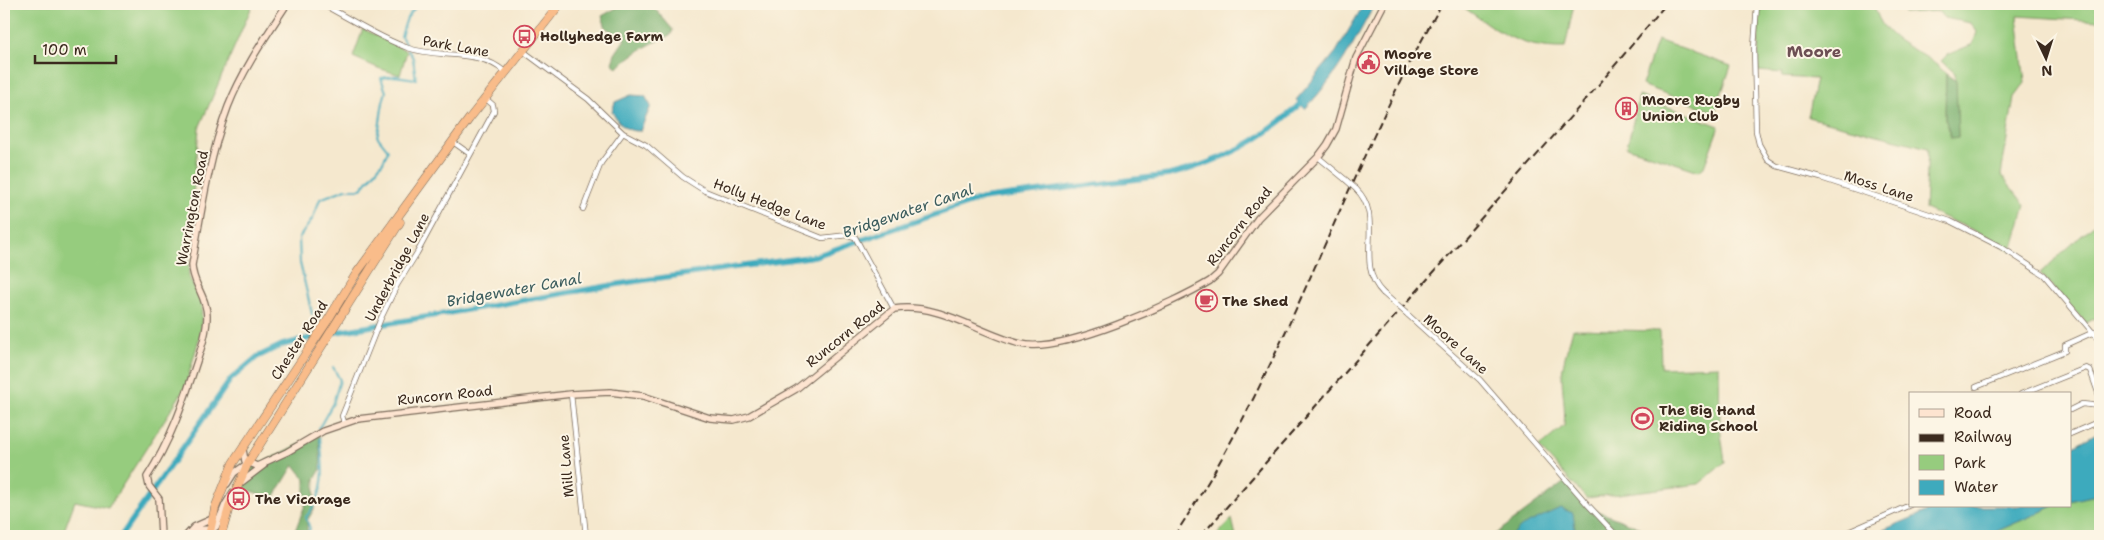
<svg xmlns="http://www.w3.org/2000/svg" width="2104" height="540" font-family="'Shantell Sans',sans-serif">
  <rect width="100%" height="100%" fill="#fcf5e5"/>
  <filter id="ink" filterUnits="userSpaceOnUse"><feTurbulence type="fractalNoise" baseFrequency=".02" numOctaves="2"/><feDisplacementMap in="SourceGraphic" scale="10" xChannelSelector="R" yChannelSelector="G"/><feConvolveMatrix kernelMatrix="1 2 1 2 8 2 1 2 1" color-interpolation-filters="sRGB"/></filter>
  <filter id="wash" filterUnits="userSpaceOnUse"><feTurbulence type="fractalNoise" baseFrequency=".0096" numOctaves="4" result="noise"/><feDisplacementMap in="SourceGraphic" scale="20" xChannelSelector="R" yChannelSelector="G"/><feGaussianBlur stdDeviation="1.12" result="paint"/><feColorMatrix in="noise" values="0 0 0 0 0 0 0 0 0 0 0 0 0 0 0 0 0 1.4 0 .05"/><feComposite in="paint" operator="in"/></filter>
  <g filter="url(#wash)">
    <rect width="100%" height="100%" fill="#f5e8ce"/>
    <path fill="#96cc7e" stroke="#687b4e" d="M4,4H253L199,128L188,252L189,277L202,303L201,332L185,388L108,508L75,501L62,536H4Z
      M1459,4H1574L1565,48C1518,49 1496,30 1459,4Z
      M1759,4H1874C1883,46 1922,46 1946,74L1945,120L1958,137L1955,73L1941,61L1947,55L1973,44L1977,32L1971,23L1944,18L1938,11L1904,13L1903,4H2100V21L2017,16L2025,83L2014,97L2001,175L2025,205L2012,251L1987,236L1925,209L1928,148L1808,117L1816,79L1782,77L1783,73L1758,71Z
      M363,29L407,51L400,75L378,68L353,57Z
      M1657,40L1731,66L1715,112L1642,85Z
      M1639,96L1719,126L1704,167L1699,171L1627,147Z
      M2100,219V316L2086,323L2040,273Z
      M1573,329L1660,331L1661,368L1719,366L1720,427L1725,462L1699,484L1586,498L1539,447L1564,426C1566,408 1562,392 1562,375C1563,359 1569,345 1573,329Z
      M2100,494V536H1986L2054,506H2070V501Z
      M1232,519L1236,536H1216Z"/>
    <path fill="#78b06d" stroke="#5a6d46" d="M631,4H651L673,30L670,36C656,40 627,56 618,68L612,63L615,54L625,39L606,28L602,16L618,7Z
      M1946,74L1956,81L1958,137L1951,138L1945,118Z
      M319,435L321,469L315,479L314,509L307,521V536H293L305,505V479L294,465L273,499L237,486L248,463L253,467Z
      M1566,481L1587,507L1661,536H1493Z"/>
    <path fill="#3eaabd" stroke="#3c6a6e" d="M1364,4H1375C1352,46 1339,73 1305,109L1296,100L1336,52Z
      M631,95L645,96L651,106L640,131C626,132 617,123 612,111L615,102Z
      M2100,431V494L2070,501V448Z
      M1940,506H2054L1986,536H1869Z
      M1560,508L1573,513L1576,536H1511L1522,526Z"/>
    <g fill="none" stroke-linecap="round" stroke-linejoin="round">
      <path stroke="#3eaabd" stroke-width="2" d="M406,45L401,36L407,18L418,4
        M312,314L300,263L299,238L313,218L320,199L346,189H361L383,162L388,150L377,136C382,121 380,107 386,92L381,78L395,76L416,79L413,58L408,49
        M319,428L333,403L340,380L333,367
        M305,536L310,529L306,517C327,492 324,469 320,438"/>
      <path stroke="#3eaabd" stroke-width="5.5" d="M121,536L231,379L257,357L282,345L331,333L631,282L815,256L981,199L1169,175C1223,161 1265,140 1305,99"/>
    </g>
  </g>
  <g filter="url(#ink)">
    <g fill="none" stroke-linecap="round" stroke-linejoin="round">
      <defs>
        <path id="street" d="M322,4C349,18 379,38 408,48C440,59 478,48 505,72
          M1757,4L1754,48L1756,131L1759,144L1768,160L1777,166L1821,178L1950,221L2001,247L2044,275L2100,341
          M523,51L588,99L623,133L646,145L683,177L705,191L822,238L848,235L855,237L894,309
          M453,142L470,154
          M1318,157L1346,180
          M1356,189C1386,217 1353,264 1383,293
          M583,209L601,163L623,133
          M1407,314L1480,380L1588,505L1617,536
          M1976,387L2065,351V345L2094,332
          M571,394L586,536
          M2021,394L2086,368L2090,370L2100,398
          M2070,410L2082,404L2100,406
          M344,422L342,416L381,318L397,285L417,253L494,111L493,105L485,98
          M2070,434L2100,421
          M1839,536L1910,505"/>
        <path id="secondary" d="M243,450L245,461L257,466L287,452L323,431L358,419L571,394L610,392L643,396L710,418L734,420L749,416L796,389L894,309C940,302 979,334 1021,344C1061,354 1174,303 1210,281L1218,274L1258,218L1318,157L1327,145L1336,129L1356,58L1384,4
          M227,484L234,473L248,463
          M238,485L264,465
          M209,529L216,527L225,505L233,492
          M192,530L209,529L219,536
          M161,536L159,499L149,486L147,477C170,442 183,404 196,364C201,349 207,332 207,316C207,297 192,283 192,265C201,213 209,157 228,107C242,71 266,36 287,4
          M186,536L194,527L212,519"/>
        <path id="highway" d="M209,536L215,508L233,463L328,320L356,274L469,119L560,4
          M221,536L230,504L248,463L400,222"/>
      </defs>
      <use href="#street" stroke="#7c6c5c" stroke-width="6"/>
      <use href="#secondary" stroke="#7c6c5c" stroke-width="8"/>
      <use href="#highway" stroke="#7c6c5c" stroke-width="9"/>
      <use href="#street" stroke="#fff" stroke-width="4.5"/>
      <use href="#secondary" stroke="#fde4d0" stroke-width="5.5"/>
      <use href="#highway" stroke="#f9bc8a" stroke-width="8"/>
      <path stroke="#3b2a1e" stroke-width="2" stroke-dasharray="8 4" stroke-linecap="butt" d="M1174,536C1286,370 1342,176 1442,4
        M1201,536L1596,88L1666,4"/>
      <defs>
        <path id="street-bridge" d="M1346,180L1356,189
          M1383,293L1407,314"/>
      </defs>
      <use href="#street-bridge" stroke="#7c6c5c" stroke-width="6" stroke-linecap="butt"/>
      <use href="#street-bridge" stroke="#fff" stroke-width="4.5"/>
    </g>
  </g>
  <defs>
    <symbol id="bus-ring" viewBox="-11 -11 22 22"><circle r="9.5" fill="#fcf5e5" stroke="#d1495b" stroke-width="1.5"/><path d="M-5-6H5V4H4V6H2V4H-2V6H-4V4H-5ZM-3.5-4V0h7V-4ZM-3.5 1.2v1.5H-2V1.2ZM2 1.2v1.5H3.5V1.2Z" fill="#d1495b"/></symbol>
    <symbol id="civic-ring" viewBox="-11 -11 22 22"><circle r="9.5" fill="#fcf5e5" stroke="#d1495b" stroke-width="1.5"/><path d="M-.6-6.5H3V-4.5H.6V-3L4-1V1h2V6H-6V1h2V-1L-.6-3ZM-1.2 2.5V6h2.4V2.5Z" fill="#d1495b"/></symbol>
    <symbol id="building-ring" viewBox="-11 -11 22 22"><circle r="9.5" fill="#fcf5e5" stroke="#d1495b" stroke-width="1.5"/><path d="M-4-6H4V6H1V3H-1V6H-4ZM-2.5-4.3h1.7v1.8h-1.7ZM.8-4.3h1.7v1.8H.8ZM-2.5-1h1.7V.8h-1.7ZM.8-1h1.7V.8H.8Z" fill="#d1495b"/></symbol>
    <symbol id="cafe-ring" viewBox="-11 -11 22 22"><circle r="9.5" fill="#fcf5e5" stroke="#d1495b" stroke-width="1.5"/><path d="M-5.5-4.5H6V0H3Q3 3.5 0 3.5H-2.5Q-5.5 3.5-5.5 0ZM3-3.2v2h1.7v-2ZM-6 4.5H4V6H-6Z" fill="#d1495b"/></symbol>
    <symbol id="stadium-ring" viewBox="-11 -11 22 22"><circle r="9.5" fill="#fcf5e5" stroke="#d1495b" stroke-width="1.5"/><path d="M0-5a6.5 5 0 1 0 0 10a6.5 5 0 1 0 0-10ZM-3.5-1.8h7v3.6h-7Z" fill="#d1495b"/></symbol>
  </defs>
  <g fill-rule="evenodd">
    <use href="#bus-ring" x="512" y="24" width="25" height="25"/>
    <use href="#civic-ring" x="1356" y="50" width="25" height="25"/>
    <use href="#building-ring" x="1614" y="96" width="25" height="25"/>
    <use href="#cafe-ring" x="1194" y="288" width="25" height="25"/>
    <use href="#stadium-ring" x="1630" y="406" width="25" height="25"/>
    <use href="#bus-ring" x="226" y="486" width="25" height="25"/>
  </g>
  <g text-anchor="middle" stroke-width="4" stroke-linejoin="round" paint-order="stroke">
    <g font-size="14" font-weight="bold" fill="#3b2a1e" stroke="#fcf5e5" text-anchor="start">
      <text x="540" y="41">Hollyhedge Farm</text>
      <text x="1384" y="59">Moore<tspan x="1384" dy="16">Village Store</tspan></text>
      <text x="1642" y="105">Moore Rugby<tspan x="1642" dy="16">Union Club</tspan></text>
      <text x="1222" y="306">The Shed</text>
      <text x="1659" y="415">The Big Hand<tspan x="1659" dy="16">Riding School</tspan></text>
      <text x="255" y="504">The Vicarage</text>
    </g>
    <g font-size="14" fill="#3b2a1e" stroke="#fcf5e5">
      <text transform="translate(456 46) rotate(10)" y="5">Park Lane</text>
      <text transform="translate(1879 186) rotate(18)" y="5">Moss Lane</text>
      <text transform="translate(770 204) rotate(21)" y="5">Holly Hedge Lane</text>
      <text transform="translate(192 208) rotate(-79)" y="5">Warrington Road</text>
      <text transform="translate(1239 226) rotate(-52)" y="5">Runcorn Road</text>
      <text transform="translate(397 267) rotate(-62)" y="5">Underbridge Lane</text>
      <text transform="translate(845 334) rotate(-39)" y="5">Runcorn Road</text>
      <text transform="translate(299 340) rotate(-57)" y="5">Chester Road</text>
      <text transform="translate(1456 344) rotate(42)" y="5">Moore Lane</text>
      <text transform="translate(445 395) rotate(-6)" y="5">Runcorn Road</text>
      <text transform="translate(566 466) rotate(-95)" y="5">Mill Lane</text>
    </g>
    <g font-size="15" font-style="italic" fill="#3c5d5e" stroke="#fcf5e5">
      <text transform="translate(908 211) rotate(-19)" y="5">Bridgewater Canal</text>
      <text transform="translate(514 290) rotate(-10)" y="5">Bridgewater Canal</text>
    </g>
    <g font-size="16" font-weight="bold" fill="#6d4f54" stroke="#fcf5e5">
      <text x="1814" y="57">Moore</text>
    </g>
  </g>
  <rect width="2104" height="540" fill="none" stroke="#fcf5e5" stroke-width="20"/>
  <rect x="1909" y="392" width="162" height="115" fill="#fcf5e5" stroke="#afa495"/>
  <rect x="1919" y="409" width="25" height="8" fill="#fde4d0" stroke="#afa495"/>
  <text x="1954" y="418" font-size="15" fill="#3b2a1e">Road</text>
  <rect x="1919" y="434" width="25" height="8" fill="#3b2a1e" stroke="#afa495"/>
  <text x="1954" y="442" font-size="15" fill="#3b2a1e">Railway</text>
  <rect x="1919" y="455" width="25" height="15" fill="#96cc7e" stroke="#afa495"/>
  <text x="1954" y="468" font-size="15" fill="#3b2a1e">Park</text>
  <rect x="1919" y="480" width="25" height="15" fill="#3eaabd" stroke="#afa495"/>
  <text x="1954" y="492" font-size="15" fill="#3b2a1e">Water</text>
  <g transform="translate(2046 58) rotate(176)" stroke="#fcf5e5" stroke-width="4" paint-order="stroke">
  <path d="M0-4L9 19L0 12L-9 19Z" fill="#3b2a1e"/>
  <text y="-8" font-size="14" font-weight="bold" text-anchor="middle" fill="#3b2a1e">N</text>
  </g>
  <path d="M35 55v8h81v-8" fill="none" stroke="#3b2a1e" stroke-width="2.5"/>
  <text x="42" y="55" font-size="15" fill="#3b2a1e" stroke="#fcf5e5" stroke-width="4" paint-order="stroke">100 m</text>
</svg>
